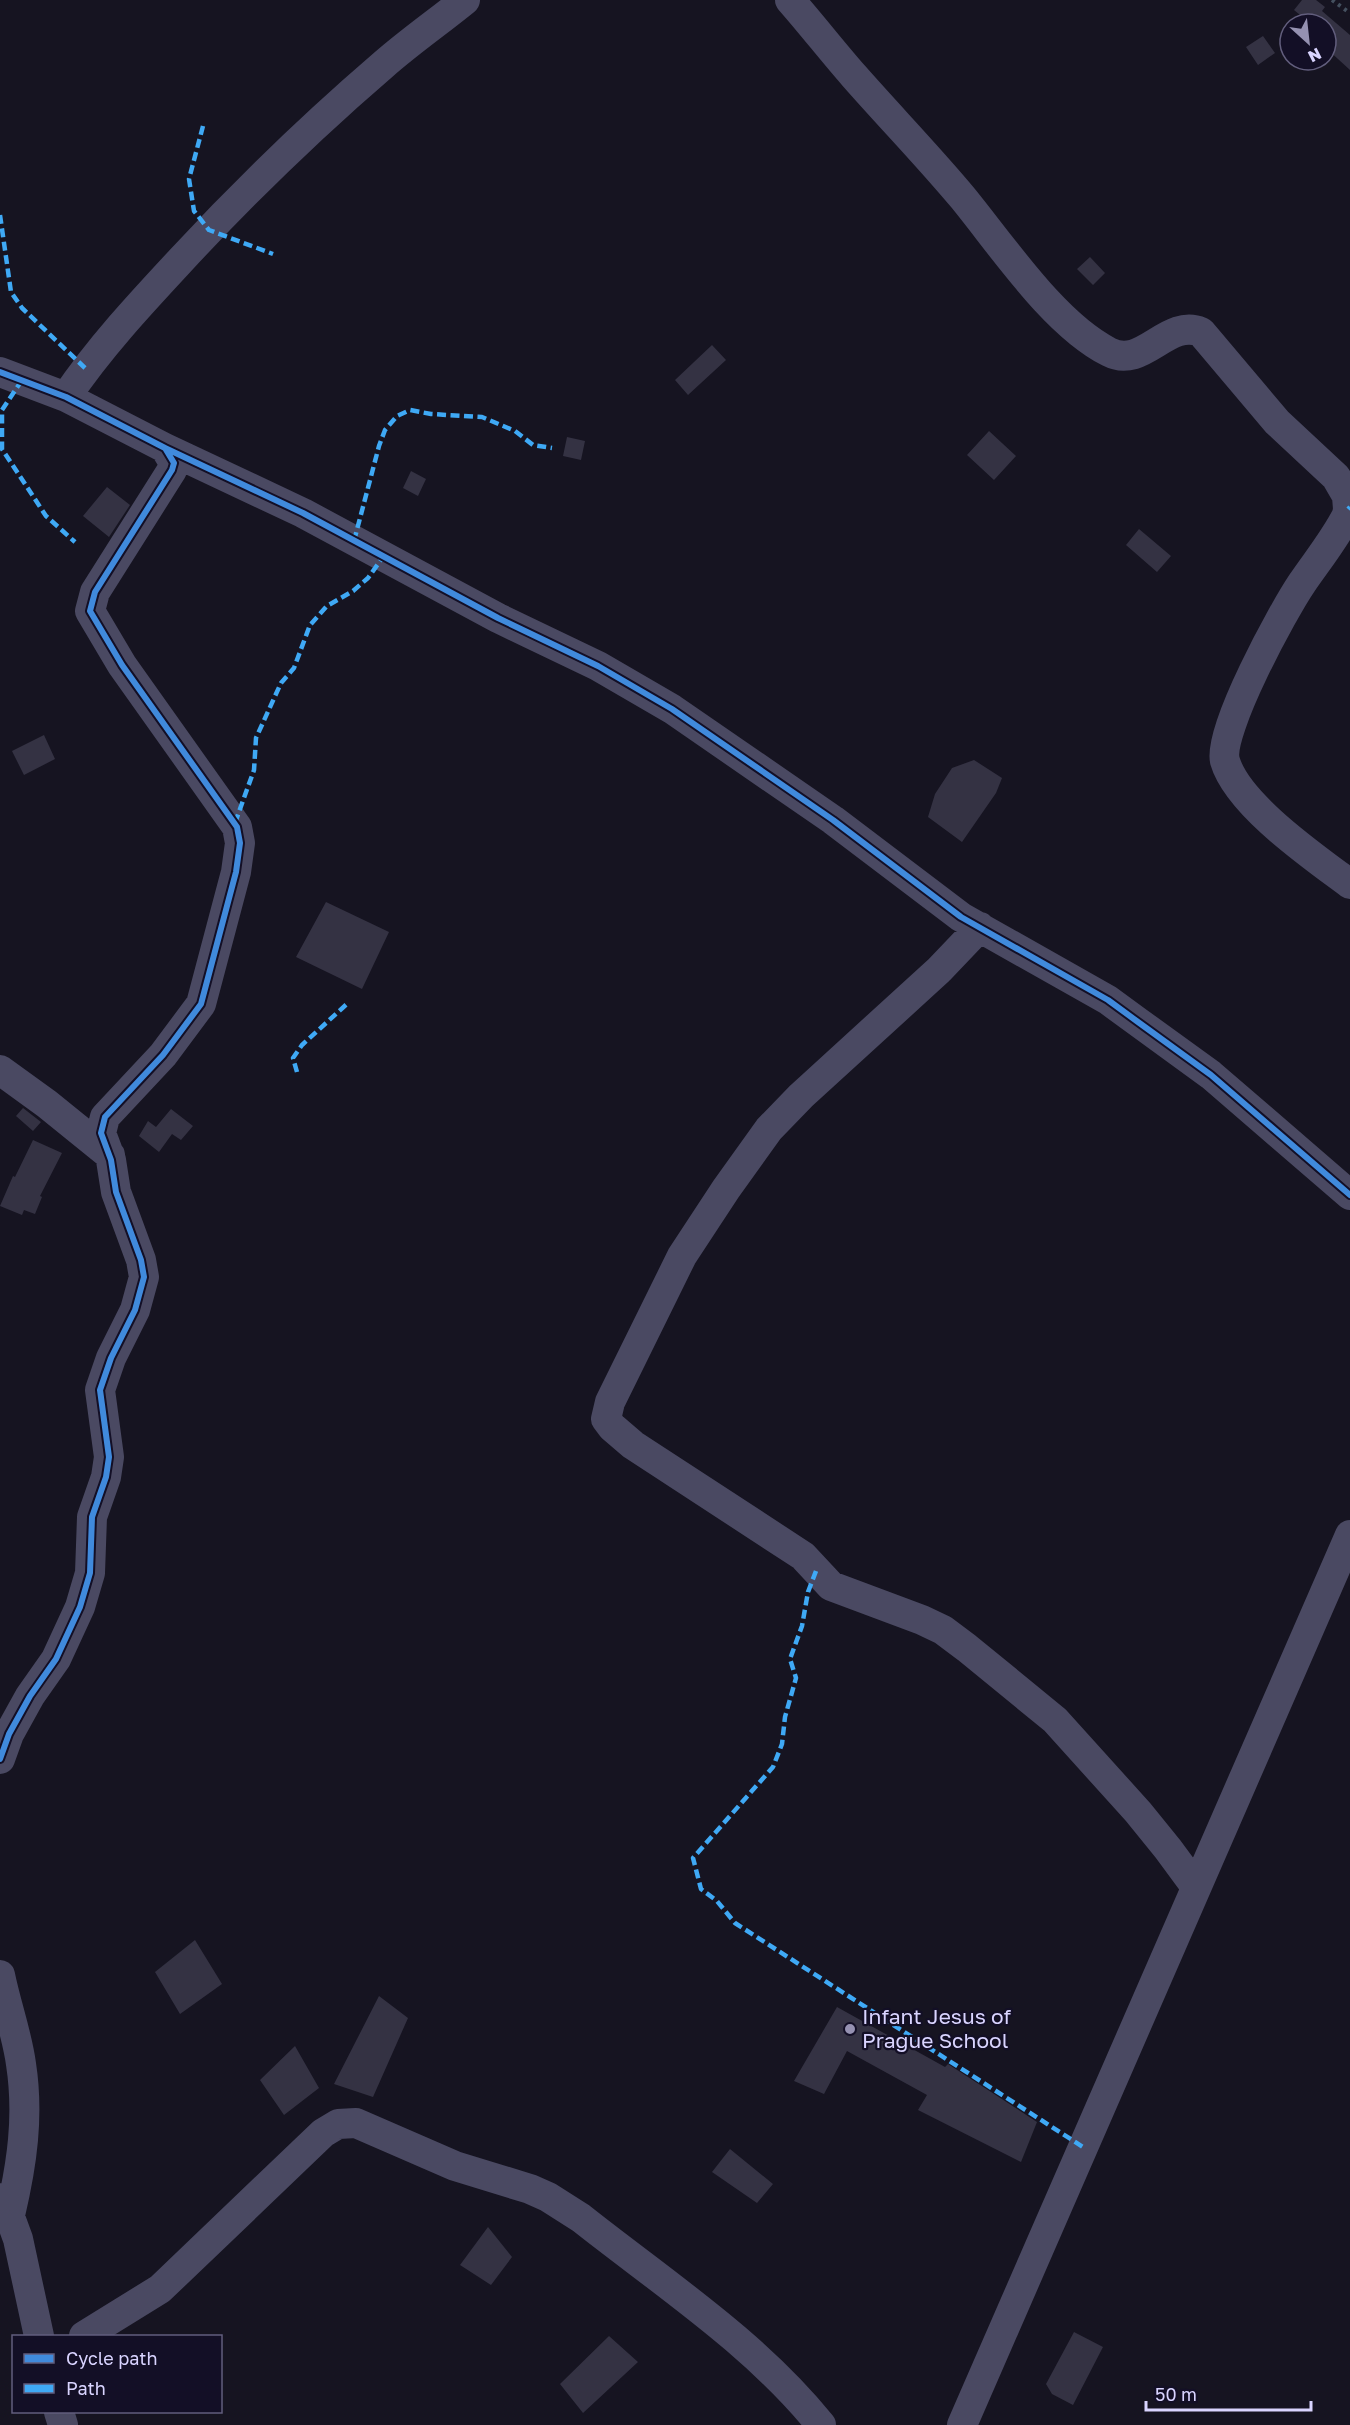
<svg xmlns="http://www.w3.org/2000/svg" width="1350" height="2425" font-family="'Golos Text',sans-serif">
  <rect width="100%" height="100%" fill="#161421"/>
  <path fill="#343243" d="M1302,0H1316L1325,7L1322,11L1350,35V70L1326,48V24H1311L1294,10Z
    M1263,36L1275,53L1258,65L1246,47Z
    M1090,257L1105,273L1093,285L1077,269Z
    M712,345L726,360L688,395L675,380Z
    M989,431L1016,456L994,480L967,455Z
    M567,437L585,441L581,460L563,456Z
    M411,471L426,479L418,496L403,488Z
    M107,487L130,505L109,537L83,516Z
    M1139,529L1171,556L1157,572L1126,545Z
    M44,735L55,759L24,775L12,751Z
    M974,760L1002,778L996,793L962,842L928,817L935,794L952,768Z
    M326,902L389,932L362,989L296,957Z
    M23,1108L41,1122L33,1131L16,1116Z
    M171,1109L193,1126L181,1140L172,1134L159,1152L139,1136L148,1121L156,1127Z
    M33,1140L62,1153L40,1196L42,1197L35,1214L24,1210L22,1215L0,1206L13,1176L15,1177Z
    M195,1940L222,1984L180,2014L155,1972Z
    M379,1996L408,2018L373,2097L334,2084Z
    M837,2007L945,2067L948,2064L1037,2122L1021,2162L918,2110L927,2095L847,2051L824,2094L794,2081Z
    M295,2046L319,2088L284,2115L260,2080Z
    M730,2149L773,2184L757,2203L712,2172Z
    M488,2227L512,2257L491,2285L460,2265Z
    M1074,2332L1103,2347L1073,2405L1052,2394L1046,2384Z
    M609,2336L638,2362L583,2413L560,2384Z"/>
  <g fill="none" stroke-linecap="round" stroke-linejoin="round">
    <path stroke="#44505f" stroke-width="4" stroke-dasharray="3 4.5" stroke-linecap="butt" d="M1332,0L1350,13"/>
    <path stroke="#4a4962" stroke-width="30" d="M790,0C812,25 832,51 854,76C890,117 928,156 963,198C1003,247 1054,324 1109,352C1143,370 1167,318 1201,332L1277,422L1336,477L1347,496L1348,509L1347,515C1335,539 1317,561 1302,583C1283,611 1217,732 1225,761C1238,805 1314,857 1350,884
      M0,372L66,397L165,448L303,513L498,618L598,666L672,709L833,820L961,917L1108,1000L1138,1022L1211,1075L1350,1195
      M66,397C99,348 140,304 180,261C244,192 312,126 383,65C409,42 438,22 465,0
      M980,927L939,970L801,1096L769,1129L726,1189L682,1256L610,1402L606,1419L612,1427L633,1445L803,1556L831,1586L922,1620L943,1630L967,1648L1055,1720L1138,1812L1168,1849L1196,1887
      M0,1070L47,1104L110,1155
      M0,1759L9,1734L30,1696L56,1659L80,1607L90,1573L92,1517L106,1477L109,1457L100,1390L111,1358L135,1310L144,1277L141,1260L116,1192L111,1160L101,1133L105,1117L163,1055L201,1004L236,872L240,843L237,827L122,665L90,611L95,592L172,470L174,463L165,448
      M0,1975C6,2005 17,2034 21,2064C29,2116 22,2164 10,2215
      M3,2198L18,2239L39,2336
      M84,2336L160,2289L323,2133L338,2124L356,2123L455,2166L530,2189L548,2197L581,2218C663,2283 755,2343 821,2425
      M59,2412L63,2425
      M962,2425L1350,1535"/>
    <path stroke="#3fa9f5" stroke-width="4.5" stroke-dasharray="9 4.5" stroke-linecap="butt" d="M203,126L189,179L194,211L209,230L273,254
      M0,215L11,292L22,308L85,368
      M22,380L2,410V449L46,516L75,542
      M1348,509L1350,507
      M354,541L379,446L385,430L397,416L410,410L431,414L482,417L515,431L533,445L552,448
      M235,823L254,770L256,738L281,683L294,668L310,625L327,606L353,591L368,578L383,557
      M297,1072L293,1058L302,1045L349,1002
      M816,1571L808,1592L802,1626L790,1659L796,1678L785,1717L782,1744L773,1767L693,1858L701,1889L717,1901L735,1923L1083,2147"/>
    <defs>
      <path id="cycleway" d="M0,372L66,397L165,448L303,513L498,618L598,666L672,709L833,820L961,917L1108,1000L1138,1022L1211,1075L1350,1195
        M0,1759L9,1734L30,1696L56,1659L80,1607L90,1573L92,1517L106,1477L109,1457L100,1390L111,1358L135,1310L144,1277L141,1260L116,1192L111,1160L101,1133L105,1117L163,1055L201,1004L236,872L240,843L237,827L122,665L90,611L95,592L172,470L174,463L165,448"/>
    </defs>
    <use href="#cycleway" stroke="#130f26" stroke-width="10"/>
    <use href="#cycleway" stroke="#408adc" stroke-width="6"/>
  </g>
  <circle fill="#9591b1" stroke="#130f26" stroke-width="2" cx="850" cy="2029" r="6"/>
  <g text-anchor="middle" stroke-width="4.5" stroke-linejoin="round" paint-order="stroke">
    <g font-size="21" fill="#d9d4ff" stroke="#130f26" text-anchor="start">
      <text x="862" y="2024">Infant Jesus of<tspan x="862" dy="24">Prague School</tspan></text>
    </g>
  </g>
  <rect x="12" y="2335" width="210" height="78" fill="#130f26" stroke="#625e7d" stroke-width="1.5"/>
  <rect x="24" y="2354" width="30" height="9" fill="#408adc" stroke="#625e7d" stroke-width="1.5"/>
  <text x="66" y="2365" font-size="18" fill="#d9d4ff">Cycle path</text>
  <rect x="24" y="2384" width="30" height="9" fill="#3fa9f5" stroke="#625e7d" stroke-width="1.5"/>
  <text x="66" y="2395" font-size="18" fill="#d9d4ff">Path</text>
  <g transform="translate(1308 42) rotate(153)"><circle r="28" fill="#130f26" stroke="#625e7d" stroke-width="1.5"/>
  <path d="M0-4.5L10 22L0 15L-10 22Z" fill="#9591b1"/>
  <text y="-9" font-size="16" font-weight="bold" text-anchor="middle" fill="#d9d4ff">N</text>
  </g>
  <path d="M1146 2401v9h165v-9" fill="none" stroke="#d9d4ff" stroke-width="3"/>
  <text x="1155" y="2401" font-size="18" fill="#d9d4ff" stroke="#130f26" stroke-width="4.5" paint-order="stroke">50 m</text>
</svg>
